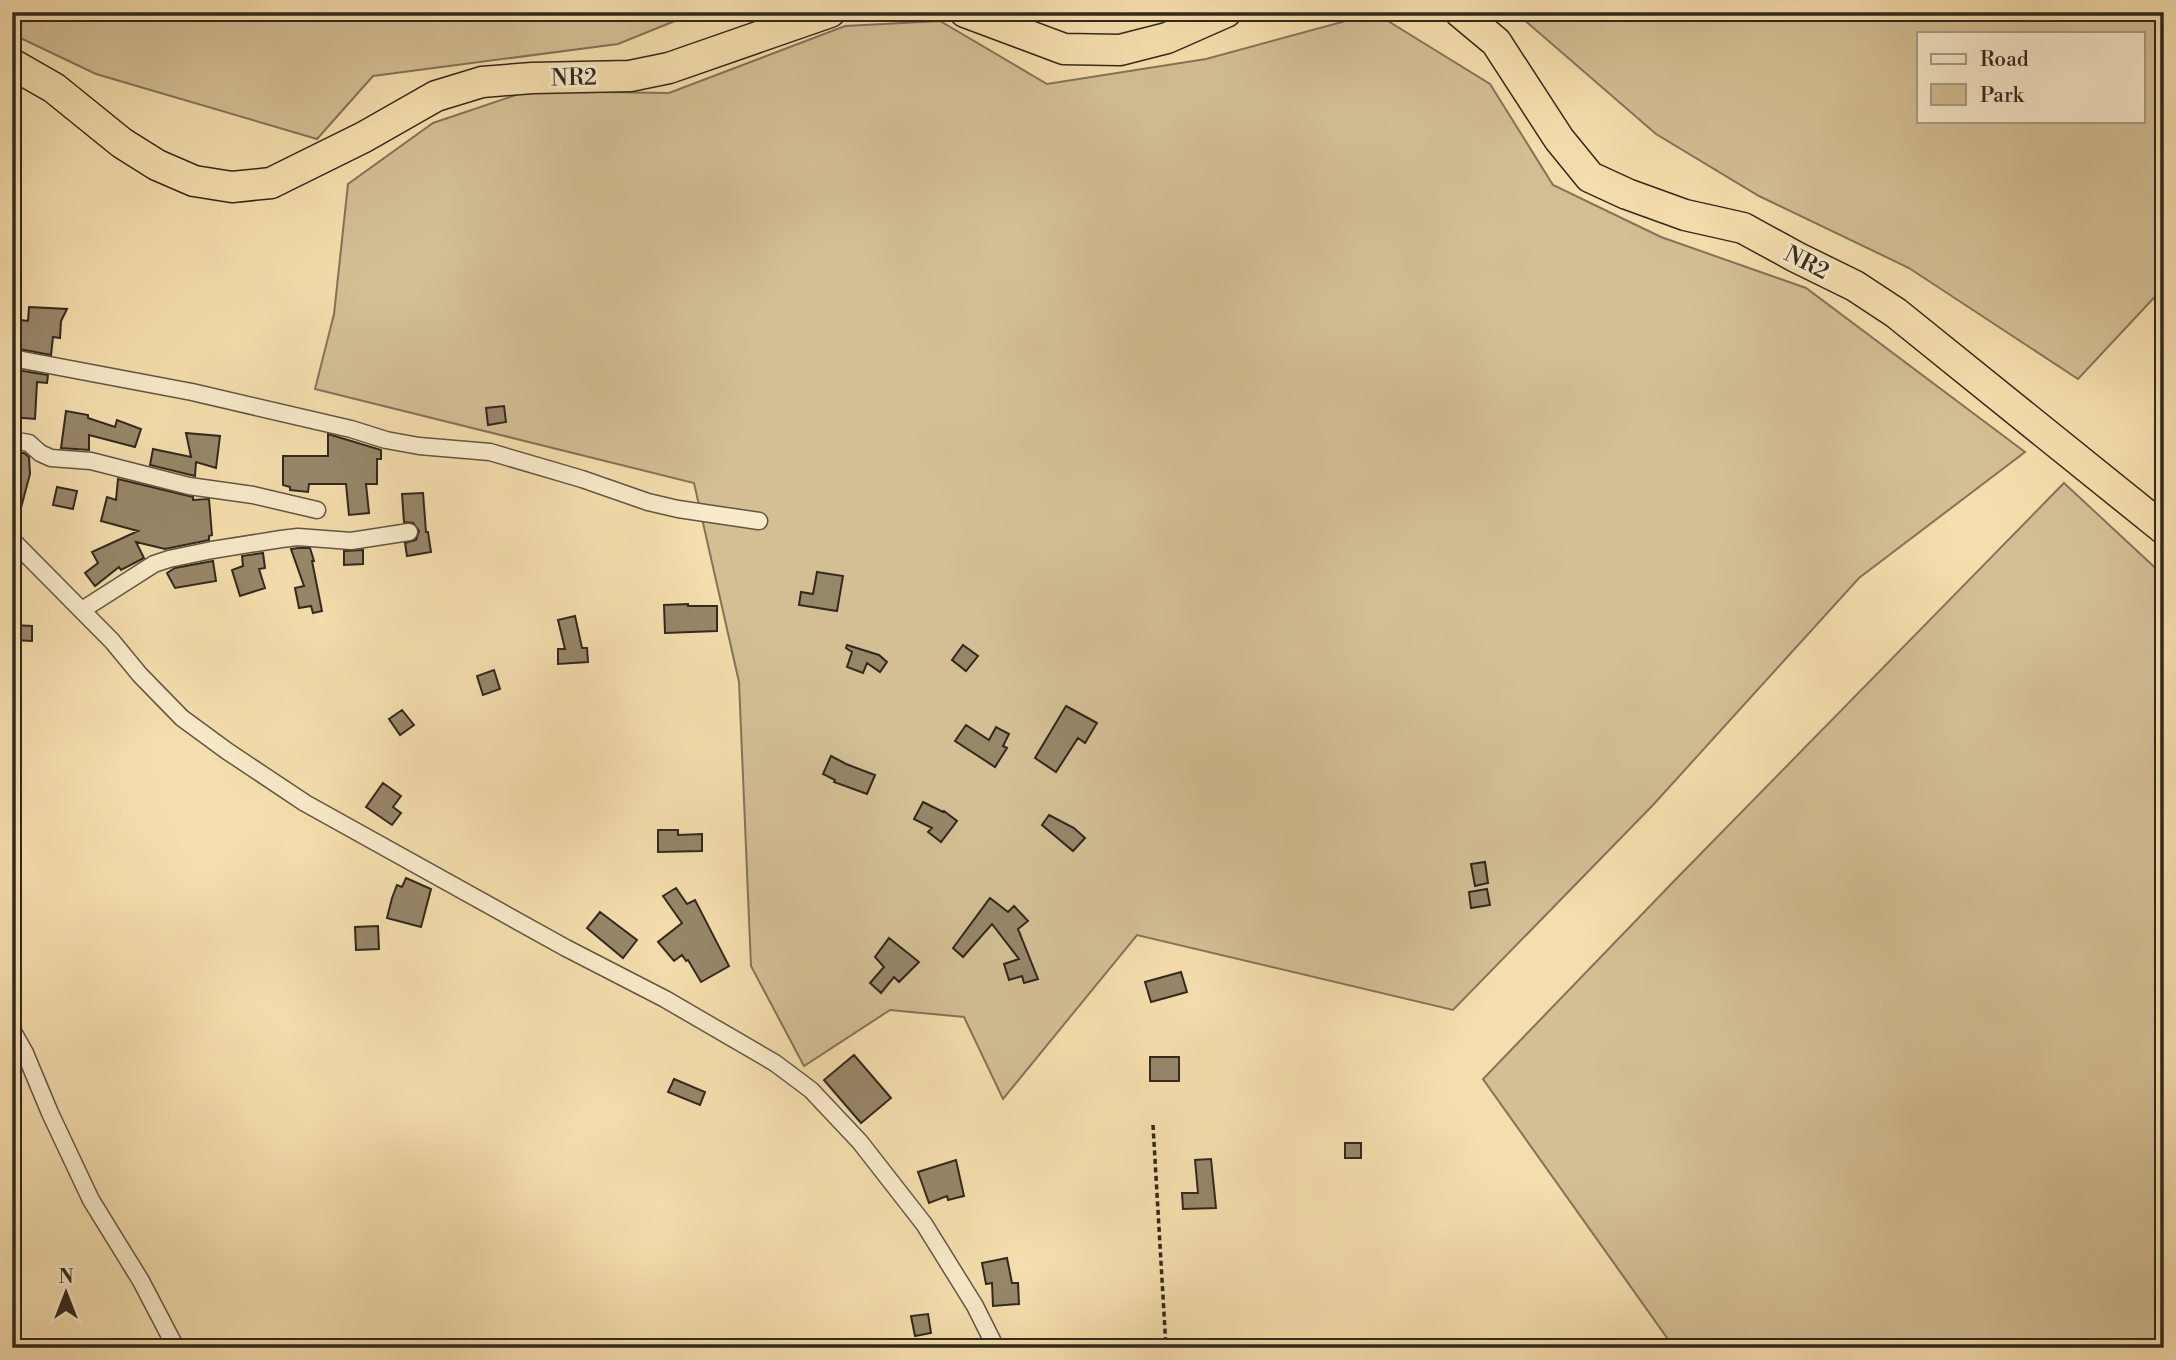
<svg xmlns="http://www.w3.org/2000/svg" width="2176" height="1360" font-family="'Libre Bodoni',serif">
  <rect width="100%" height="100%" fill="#f5dead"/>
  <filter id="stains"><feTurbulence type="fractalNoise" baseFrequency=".00286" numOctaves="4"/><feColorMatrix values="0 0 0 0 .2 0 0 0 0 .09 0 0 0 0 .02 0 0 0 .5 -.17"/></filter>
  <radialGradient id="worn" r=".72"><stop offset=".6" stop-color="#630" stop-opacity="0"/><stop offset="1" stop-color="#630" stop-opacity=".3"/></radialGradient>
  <path fill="#d4bf95" stroke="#82745a" stroke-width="2" fill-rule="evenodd" d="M12,12H697L618,44L373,76L317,139L96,74L12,34Z
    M1515,12H2164V287L2078,379L1909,268L1759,196L1656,134ZM2143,33V121H1919V33Z
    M1375,13L1490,84L1553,185L1661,237L1806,288L2025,452L1859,578L1653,805L1453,1010L1137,935L1003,1099L964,1017L890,1010L804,1066L751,966L739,682L694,483L315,389L334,314L348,184L433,123L528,91L669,93L845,26L940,21L1047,84L1206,59Z
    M2064,483L2164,576V1348H1677L1670,1342L1483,1079L1677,878Z"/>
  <path fill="#978769" stroke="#31281f" stroke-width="2" d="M29,307L67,309L61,321L60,338L53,337L51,355L19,349L20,320L28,321Z
    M17,370L48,375L47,383L37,382L35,419L12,417Z
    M504,406L506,422L488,425L486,408Z
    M66,411L88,415V418L115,427L117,420L141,429L135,447L89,435V450L61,448Z
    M186,433L220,436L216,468L196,462L195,476L150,465L153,449L191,457Z
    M328,434L381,450V459H377V484H366L369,513L349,515L346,484H309L308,492L290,490V487L283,485V456H328Z
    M15,453H24L29,457L30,474L18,519L12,518Z
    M118,479L193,497V500L209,499L212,535L209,536V540L165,549L136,542L144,558L121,570L119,567L95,586L85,573L98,563L92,552L138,531L101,521L107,497L116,500Z
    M57,487L77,491L73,509L53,505Z
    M423,493L426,532H428L431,552L407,556L405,543L416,540L419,531L413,523L404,522L402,494Z
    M298,548H310L314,561H312L322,611L313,613L311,606L299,608L295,588L304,586L291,549Z
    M363,550V564L344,565V551Z
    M263,553L265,568L259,569L265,588L240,596L232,570L243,566L242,556Z
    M213,561L216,581L175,588L167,573L175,568Z
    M817,572L843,576L837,611L799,605L801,592L813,594Z
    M688,604V606H717V631L665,633L664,605Z
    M575,616L582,648H587L588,662L558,664V649H565L558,620Z
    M13,625L32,626V641L13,640Z
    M847,645L879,655L887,662L880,672L867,663L863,673L847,667L852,652L846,648Z
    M963,645L978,656L966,671L952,660Z
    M494,670L500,689L483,695L477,676Z
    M1066,706L1097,723L1085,743L1078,738L1056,772L1035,758Z
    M402,710L414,725L400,735L389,719Z
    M966,725L989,740L996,727L1009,734L1003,746L1007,748L995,767L955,741Z
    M831,756L846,764L875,775L867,794L834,782L835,780L823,774Z
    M383,783L401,796L393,807L401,813L392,825L366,807Z
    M923,802L943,812L944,811L957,821L941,842L928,832L932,828L914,819Z
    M1049,815L1074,828L1085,838L1073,851L1042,825Z
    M658,830H678V835L702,834V851L658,852Z
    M1485,862L1488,883L1475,886L1471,864Z
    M406,878L431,889L421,927L387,918L392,898L397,885L402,887Z
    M676,888L687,904L695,900L729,966L701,982L688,960L686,961L682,955L674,961L658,942L682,923L663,896Z
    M1487,889L1490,905L1471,908L1469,892Z
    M990,898L1008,912L1014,906L1028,921L1018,929L1038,979L1024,983L1022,976L1009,980L1004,964L1019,959L992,924L963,957L953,948Z
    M600,912L637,940L623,958L587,928Z
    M378,926L379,949L356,950L355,927Z
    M889,938L919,962L899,982L894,977L881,993L870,983L884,967L875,957Z
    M1181,972L1187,992L1151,1002L1145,982Z
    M854,1055L891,1098L861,1123L824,1080Z
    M1150,1057H1179V1081H1150Z
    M674,1079L705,1092L700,1105L668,1092Z
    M1345,1143H1361V1158H1345Z
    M1211,1159L1216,1208L1183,1209L1182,1193H1198L1195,1160Z
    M956,1160L964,1196L948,1200L947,1196L929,1203L918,1172Z
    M1007,1258L1012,1283H1018L1019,1304L993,1306L992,1283L986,1284L982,1263Z
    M928,1314L931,1333L915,1336L911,1316Z"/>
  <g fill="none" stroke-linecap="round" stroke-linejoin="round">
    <defs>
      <path id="street" d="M12,358L192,392L351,429L386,440L419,446L490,452L582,479L648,502L678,509L759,521
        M12,440L29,443L40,453L51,458L91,461L189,486L253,495L317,510
        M12,540L112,641L140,675L182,718L227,751L305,803L566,948L665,999L775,1063L811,1090L860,1142L924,1224L975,1306L996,1348
        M82,610L154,564L169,559L212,550L281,539L298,537L351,541L409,532
        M12,1030L25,1053L50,1113L91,1200L141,1281L176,1348"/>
      <path id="highway" d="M965,12L1064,49L1120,50L1167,38L1226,12
        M1460,12L1496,42L1559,139L1590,177L1627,194L1685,215L1743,228L1796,257L1855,286L1896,313L2164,529
        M12,64L54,88L122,143L157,165L194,181L232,187L271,183L364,137L436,96L482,82L532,78L630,76L669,68L830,12"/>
    </defs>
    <use href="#street" stroke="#625642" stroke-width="19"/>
    <use href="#highway" stroke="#31281f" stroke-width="33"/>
    <path stroke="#31281f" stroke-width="3.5" stroke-dasharray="5 3.5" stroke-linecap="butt" d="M1153,1125L1166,1348"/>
    <use href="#street" stroke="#f8eaca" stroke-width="16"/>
    <use href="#highway" stroke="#f5dead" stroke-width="30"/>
  </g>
  <g text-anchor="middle" stroke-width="6" stroke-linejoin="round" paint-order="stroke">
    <g font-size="23" fill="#31281f" stroke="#f8eaca">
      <text transform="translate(574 77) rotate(-1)" y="8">NR2</text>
      <text transform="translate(1807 262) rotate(27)" y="8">NR2</text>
    </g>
  </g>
  <rect width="2176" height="1360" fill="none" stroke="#f5dead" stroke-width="42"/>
  <rect x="14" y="14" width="2148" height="1332" fill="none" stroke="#31281f" stroke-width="3.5"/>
  <rect x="21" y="21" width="2134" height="1318" fill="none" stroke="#31281f" stroke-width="2"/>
  <rect x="1917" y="32" width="228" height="91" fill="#f8eaca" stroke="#a89c86" stroke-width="2"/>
  <rect x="1931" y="54" width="35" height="10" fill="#f8eaca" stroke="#a89c86" stroke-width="2"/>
  <text x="1980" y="66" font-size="21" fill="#31281f">Road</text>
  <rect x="1931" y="84" width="35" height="21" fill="#d4bf95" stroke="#a89c86" stroke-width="2"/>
  <text x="1980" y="102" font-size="21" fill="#31281f">Park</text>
  <g transform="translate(66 1293)" stroke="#f8eaca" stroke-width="5" paint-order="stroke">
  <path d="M0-5L12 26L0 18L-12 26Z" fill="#31281f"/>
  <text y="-10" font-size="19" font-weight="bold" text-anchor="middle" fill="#31281f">N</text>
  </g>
  <rect width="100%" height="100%" filter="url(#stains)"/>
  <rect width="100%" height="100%" fill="url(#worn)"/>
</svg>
